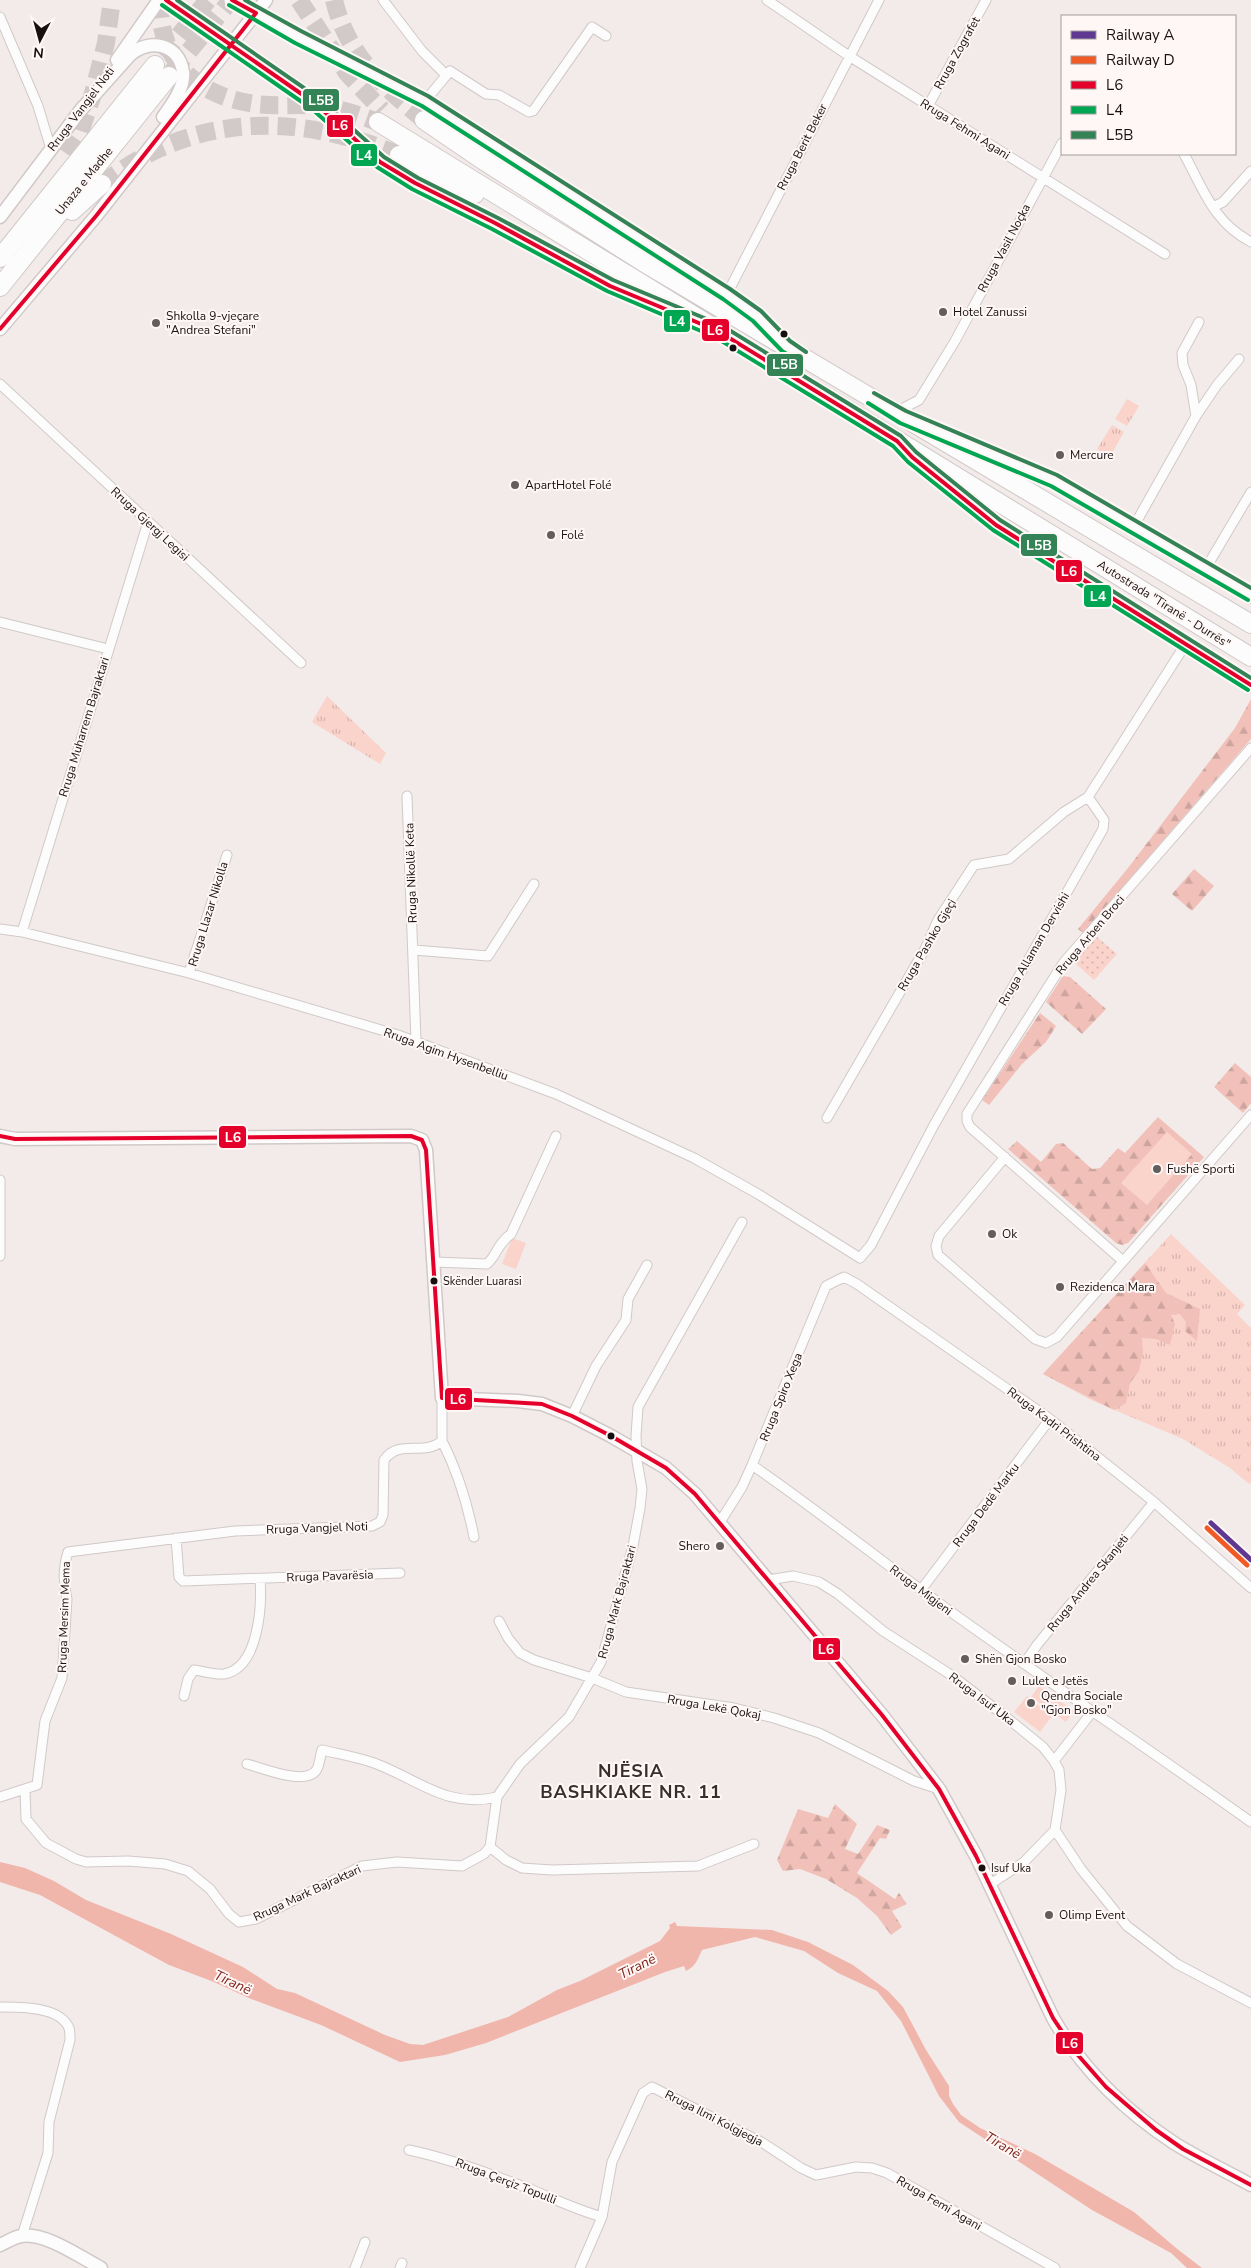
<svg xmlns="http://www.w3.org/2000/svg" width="1251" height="2268" font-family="'Nunito Sans',sans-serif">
  <defs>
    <pattern id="grass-tufts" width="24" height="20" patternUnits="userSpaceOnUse" patternTransform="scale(1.25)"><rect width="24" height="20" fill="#fad3cb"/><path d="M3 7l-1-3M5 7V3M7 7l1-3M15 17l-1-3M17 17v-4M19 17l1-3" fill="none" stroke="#d6b4ad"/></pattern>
    <pattern id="forest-firs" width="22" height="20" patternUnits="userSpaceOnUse" patternTransform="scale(1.25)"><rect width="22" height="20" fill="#f1c1b9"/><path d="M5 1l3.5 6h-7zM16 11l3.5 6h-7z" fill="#cea59e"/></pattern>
    <pattern id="park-dots" width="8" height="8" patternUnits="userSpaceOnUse" patternTransform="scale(1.25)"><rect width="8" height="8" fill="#fad3cb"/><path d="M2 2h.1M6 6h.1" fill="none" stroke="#d6b4ad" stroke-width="1.8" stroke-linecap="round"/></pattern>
  </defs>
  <rect width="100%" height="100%" fill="#f3ebe9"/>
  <path fill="url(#grass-tufts)" d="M1127,399L1139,406L1127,426L1115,419Z
    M1112,425L1124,432L1110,457L1097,449Z
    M327,696L386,753L380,764L312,722Z
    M1171,1234L1245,1305L1237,1314L1251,1328V1482L1249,1484L1230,1468L1183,1439L1091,1400L1043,1374Z"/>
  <path fill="url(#forest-firs)" d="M1251,699V739L1083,933L1078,929L1128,868L1235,728Z
    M1194,869L1214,886L1192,911L1172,894Z
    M1063,976L1070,977L1106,1009L1082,1034L1046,1002Z
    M1040,1013L1056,1026L1046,1042L1022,1064L989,1105L982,1100Z
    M1235,1063L1251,1077V1103L1243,1113L1214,1087Z
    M1158,1117L1204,1157L1128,1243L1122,1245L1116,1243L1008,1149L1017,1141L1041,1162L1056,1144L1063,1143L1092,1169L1100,1168L1118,1148L1125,1153Z
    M1145,1263L1166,1293L1200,1309L1197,1341L1185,1331L1186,1322L1180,1314L1171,1315L1175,1324L1170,1345L1156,1339L1142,1338L1143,1352L1139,1371L1130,1383L1126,1403L1114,1410L1043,1374Z
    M835,1804L857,1824L845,1849L858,1854L877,1825L890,1830L886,1839L880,1838L857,1873L895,1899L899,1893L907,1904L892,1911L902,1927L891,1935L877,1916L857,1898L826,1879L800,1869L783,1871L777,1860L798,1809L828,1818Z"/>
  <path fill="url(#park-dots)" d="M1097,937L1117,954L1094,980L1074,962Z"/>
  <path fill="#fad3cb" d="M1167,1132L1192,1154L1147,1205L1121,1183Z
    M512,1238L526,1243L516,1269L502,1264Z
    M1039,1686L1074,1711L1066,1722L1031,1697Z
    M1027,1696L1052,1716L1040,1732L1014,1712Z"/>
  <path fill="#f0b5ab" d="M0,1862L25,1868L54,1881L86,1900L171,1934L243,1967L277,1989L295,1993L385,2035L410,2044L423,2045L508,2017L557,1990L580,1981L660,1941L670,1928L669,1925L675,1922L677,1926L772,1930L808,1942L853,1965L888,1991L903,2007L926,2050L949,2086V2096L953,2104L961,2115L980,2128L1035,2154L1134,2212L1176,2248L1202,2268H1187L1171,2253L1092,2210L959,2122L939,2096L901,2021L877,1991L838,1973L804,1951L755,1937L702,1950C698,1959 695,1967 686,1971L684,1966L665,1972L486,2043L445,2055L400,2062L321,2025L251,1999L214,1982L169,1965L40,1895L0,1882Z"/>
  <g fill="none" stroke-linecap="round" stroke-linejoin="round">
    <path stroke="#d2cac8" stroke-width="18" stroke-dasharray="18 9" stroke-linecap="butt" d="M160,0C158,60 196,96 255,104C279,107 303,103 327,107C345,110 361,116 378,122
      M299,0L347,73L382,110
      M334,0C347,55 383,86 424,120
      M162,56L208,0
      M172,72L231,0
      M67,154L78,138L92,97L106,43L112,0
      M102,184C117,173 133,162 150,153C232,112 317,121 399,155"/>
    <defs>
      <path id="street" d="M383,0L422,51L446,75
        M767,0L849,56L1165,254
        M0,17L38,106L51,149
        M425,101L450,71L486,94L499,95L529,112L533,111L592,27L606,36
        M928,106L986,0
        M1184,154C1204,190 1213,222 1251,242
        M1213,207L1223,202L1251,171
        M727,294L879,0
        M0,384L301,663
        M896,412L919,400L955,341L1062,143
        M1196,416L1191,385L1183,365L1182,353L1199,322
        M1134,526L1196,416L1217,385L1239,359
        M1206,568L1251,492
        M0,622L108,649
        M407,796L416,1041
        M0,929L22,932L189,973L398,1035L556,1094L694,1158L758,1194L860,1258L871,1245L934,1125L1103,829L1104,820L1088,797
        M22,932L148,522
        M414,950L488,956L534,884
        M189,973L227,855
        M827,1118L925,949L938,920L974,865L1009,859L1064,812L1088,797L1185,645
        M1005,1157L939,1236L936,1246L938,1255L1035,1339L1046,1343L1057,1337L1251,1115
        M0,1180V1256
        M1123,1261L970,1127L967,1121V1114L1064,962L1251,748
        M434,1262L487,1264C498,1254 496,1245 511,1234L556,1136
        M572,1416L596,1366L626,1320L628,1299L647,1265
        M442,1441C458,1472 467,1502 474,1537
        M752,1465C819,1511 882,1562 947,1609C1047,1681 1150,1750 1251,1822
        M720,1522L742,1487L752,1465L826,1286L844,1277L857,1284L1050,1419L1154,1502L1251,1588
        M176,1538L179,1577L183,1581L400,1573
        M768,1580L793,1576L819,1582L838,1594L883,1631L951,1675L1001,1713L1043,1747L1054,1761L1059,1770L1061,1790L1055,1830L1024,1862L989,1885
        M921,1590L1050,1419
        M499,1621L508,1638L520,1653L534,1660L592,1678L626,1692L734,1708L774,1718L819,1733L914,1781L939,1789
        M1024,1664L1037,1645L1154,1502
        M184,1696L188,1679L194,1670C203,1671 215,1675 224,1674C259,1668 262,1605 260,1579
        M1054,1761L1092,1712
        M247,1764C262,1768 308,1787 317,1769C320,1763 320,1756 322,1750C339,1754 357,1757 374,1763C418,1779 446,1809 497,1797
        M25,1790L26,1819L46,1843L76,1859L86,1862L128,1861L165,1864L188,1871L210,1889L229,1914L239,1922L256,1919L362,1866L397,1862L462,1866L484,1854L490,1847L497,1797L520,1764L569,1717L601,1662L633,1546L640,1508L642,1489L637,1461L636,1436L638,1407L742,1222
        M0,1797L37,1785L45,1721L62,1678L67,1599C63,1583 63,1568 68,1552L235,1531L372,1526L380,1522L383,1515L384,1460C400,1438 423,1457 442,1441V1398
        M1055,1830L1081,1869L1127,1926L1177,1964L1251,2003
        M490,1847L506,1860L522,1868L552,1870L698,1866L754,1844
        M0,2007C19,2007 60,2006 69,2028C70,2031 70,2037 70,2040L49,2122L48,2153L22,2236
        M409,2150C451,2159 490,2174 530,2189C554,2199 577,2210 602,2217
        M355,2268L365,2242
        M400,2268L402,2263
        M580,2268L602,2217L612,2162L643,2093L652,2087L763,2143L801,2168L816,2175L856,2167L872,2168L887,2173L1055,2268"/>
      <path id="secondary" d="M117,60L159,0
        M79,112L130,55C149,38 179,43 183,72C185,87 172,105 163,117
        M0,217L83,107
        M0,329L96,216L266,0
        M0,1136L15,1139L411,1136L422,1140L426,1150L442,1398L518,1401L542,1404L572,1416L611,1436L666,1468L695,1494L882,1715L939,1789L976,1856L1053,2018C1082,2069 1124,2110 1174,2143C1198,2158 1226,2171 1251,2185
        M0,2245C7,2242 14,2237 21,2236C45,2232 80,2257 101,2268"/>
      <path id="primary" d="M166,0L288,83L316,104L380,162L415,183L495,223L610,286L687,318
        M232,0L298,37L425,101L727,294L757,316L779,339
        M934,429L1054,480L1251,595
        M907,451L996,525L1251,685"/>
      <path id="highway" d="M424,120L484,161L643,262L1251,624
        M378,122L1251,657
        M399,155L475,194
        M72,211L102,184
        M0,258L155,65
        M0,287L169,76"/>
    </defs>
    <use href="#street" stroke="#d0c9c8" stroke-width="11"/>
    <use href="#secondary" stroke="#d0c9c8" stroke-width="15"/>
    <use href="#primary" stroke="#d0c9c8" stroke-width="18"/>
    <use href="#highway" stroke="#d0c9c8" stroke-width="20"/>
    <use href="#street" stroke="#fdfcfc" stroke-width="9"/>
    <use href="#secondary" stroke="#fdfcfc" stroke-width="12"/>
    <use href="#primary" stroke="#fdfcfc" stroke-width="15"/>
    <use href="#highway" stroke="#fdfcfc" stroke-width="18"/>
    <defs>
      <path id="bus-1" d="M166,0L316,104L380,162L415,183L495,223L610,286L718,331L897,441L912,457L996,525L1251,685
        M0,329L96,216L256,13L232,0
        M0,1136L15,1139L411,1136L422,1140L426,1150L442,1398L542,1404L572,1416L611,1436L666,1468L695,1494L882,1715L939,1789L976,1856L1053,2018L1077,2054L1106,2087L1156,2130L1183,2149L1251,2185"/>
      <path id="bus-2" d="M162,5L312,109L377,167L412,189L492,229L607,291L715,337L893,446L908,462L993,530L1248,690
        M229,5L295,43L422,106L723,299L753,321L782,351L800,362
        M868,403L900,423L1051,486L1248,600"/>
      <path id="bus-3" d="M177,0L320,99L384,157L418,178L498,218L613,280L721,325L901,436L916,452L1000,520L1251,678
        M245,0L301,31L428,96L730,289L761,311L790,341L806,352
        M874,393L906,411L1057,475L1251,588"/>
    </defs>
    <use href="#bus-1" stroke="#fef7f6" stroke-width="8"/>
    <use href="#bus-2" stroke="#fef7f6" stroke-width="8"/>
    <use href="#bus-3" stroke="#fef7f6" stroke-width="8"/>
    <use href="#bus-1" stroke="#e4002b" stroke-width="4"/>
    <use href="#bus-2" stroke="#00a651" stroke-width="4"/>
    <use href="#bus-3" stroke="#348356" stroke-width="4"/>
    <defs>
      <path id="rail-1" d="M1211,1523L1251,1560"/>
      <path id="rail-2" d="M1207,1528L1247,1565"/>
    </defs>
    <use href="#rail-1" stroke="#fef7f6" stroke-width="9"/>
    <use href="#rail-2" stroke="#fef7f6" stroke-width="9"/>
    <use href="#rail-1" stroke="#5f3892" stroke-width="5"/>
    <use href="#rail-2" stroke="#f15a24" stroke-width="5"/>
  </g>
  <g fill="#635d5c" stroke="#fef7f6" stroke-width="2">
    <circle cx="943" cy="312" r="5"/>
    <circle cx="156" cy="323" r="5"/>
    <circle cx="1060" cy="455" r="5"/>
    <circle cx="515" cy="485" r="5"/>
    <circle cx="551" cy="535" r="5"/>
    <circle cx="1157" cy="1169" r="5"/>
    <circle cx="992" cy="1234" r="5"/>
    <circle cx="1060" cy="1287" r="5"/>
    <circle cx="720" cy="1546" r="5"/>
    <circle cx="965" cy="1659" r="5"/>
    <circle cx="1012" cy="1681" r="5"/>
    <circle cx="1031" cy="1703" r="5"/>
    <circle cx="1049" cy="1915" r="5"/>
  </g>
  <g fill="#161110" stroke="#fef7f6" stroke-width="2">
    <circle cx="784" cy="334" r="4.5"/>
    <circle cx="733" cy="348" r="4.5"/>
    <circle cx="434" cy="1281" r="4.5"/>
    <circle cx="611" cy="1436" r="4.5"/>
    <circle cx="982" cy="1868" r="4.5"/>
  </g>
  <g text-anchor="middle" stroke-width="4" stroke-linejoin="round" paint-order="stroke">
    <g font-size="11" fill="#161110" stroke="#fef7f6" text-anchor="start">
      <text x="443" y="1285">Skënder Luarasi</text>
      <text x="991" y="1872">Isuf Uka</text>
    </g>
    <g font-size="12" fill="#161110" stroke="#fef7f6">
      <text transform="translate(957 53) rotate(-61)" y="4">Rruga Zografet</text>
      <text transform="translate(81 109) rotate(-53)" y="4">Rruga Vangjel Noti</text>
      <text transform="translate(965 129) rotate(32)" y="4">Rruga Fehmi Agani</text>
      <text transform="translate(802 147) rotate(-63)" y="4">Rruga Berit Beker</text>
      <text transform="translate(84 181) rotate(-51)" y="4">Unaza e Madhe</text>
      <text transform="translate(1004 248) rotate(-62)" y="4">Rruga Vasil Noçka</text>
      <text transform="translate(150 524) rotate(43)" y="4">Rruga Gjergj Legisi</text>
      <text transform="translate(1164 604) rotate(32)" y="4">Autostrada "Tiranë - Durrës"</text>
      <text transform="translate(84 727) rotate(-73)" y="4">Rruga Muharrem Bajraktari</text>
      <text transform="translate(411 873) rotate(-92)" y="4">Rruga Nikollë Keta</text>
      <text transform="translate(208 914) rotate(-73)" y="4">Rruga Llazar Nikolla</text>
      <text transform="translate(1090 935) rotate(-50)" y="4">Rruga Arben Broci</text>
      <text transform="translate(927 945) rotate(-60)" y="4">Rruga Pashko Gjeçi</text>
      <text transform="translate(1034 949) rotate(-60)" y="4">Rruga Allaman Dervishi</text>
      <text transform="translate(446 1054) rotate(20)" y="4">Rruga Agim Hysenbelliu</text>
      <text transform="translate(781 1397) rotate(-68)" y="4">Rruga Spiro Xega</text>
      <text transform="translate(1054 1424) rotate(37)" y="4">Rruga Kadri Prishtina</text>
      <text transform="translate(986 1505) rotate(-53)" y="4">Rruga Dedë Marku</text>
      <text transform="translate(317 1528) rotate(-2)" y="4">Rruga Vangjel Noti</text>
      <text transform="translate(330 1576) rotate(-2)" y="4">Rruga Pavarësia</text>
      <text transform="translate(1088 1583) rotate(-51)" y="4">Rruga Andrea Skanjeti</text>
      <text transform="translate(921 1590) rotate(37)" y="4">Rruga Migjeni</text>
      <text transform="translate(617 1602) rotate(-75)" y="4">Rruga Mark Bajraktari</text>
      <text transform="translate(64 1617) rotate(-88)" y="4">Rruga Mersim Mema</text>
      <text transform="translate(982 1699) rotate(37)" y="4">Rruga Isuf Uka</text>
      <text transform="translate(714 1707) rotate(10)" y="4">Rruga Lekë Qokaj</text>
      <text transform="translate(307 1893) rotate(-25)" y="4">Rruga Mark Bajraktari</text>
      <text transform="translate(714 2118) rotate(27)" y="4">Rruga Ilmi Kolgjegja</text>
      <text transform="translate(506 2181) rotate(21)" y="4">Rruga Çerçiz Topulli</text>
      <text transform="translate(939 2203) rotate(30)" y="4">Rruga Femi Agani</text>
    </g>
    <g font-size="12" fill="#161110" stroke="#fef7f6" text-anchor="start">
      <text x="953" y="316">Hotel Zanussi</text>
      <text x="166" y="320">Shkolla 9-vjeçare<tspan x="166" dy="14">"Andrea Stefani"</tspan></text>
      <text x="1070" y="459">Mercure</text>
      <text x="525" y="489">ApartHotel Folé</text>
      <text x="561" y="539">Folé</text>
      <text x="1167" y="1173">Fushë Sporti</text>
      <text x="1002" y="1238">Ok</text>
      <text x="1070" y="1291">Rezidenca Mara</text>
      <text x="710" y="1550" text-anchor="end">Shero</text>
      <text x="975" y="1663">Shën Gjon Bosko</text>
      <text x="1022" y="1685">Lulet e Jetës</text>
      <text x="1041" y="1700">Qendra Sociale<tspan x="1041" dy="14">"Gjon Bosko"</tspan></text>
      <text x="1059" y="1919">Olimp Event</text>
    </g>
    <g font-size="14" font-style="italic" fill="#812419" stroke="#fef7f6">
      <text transform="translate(637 1966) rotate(-26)" y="5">Tiranë</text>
      <text transform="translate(233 1982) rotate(25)" y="5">Tiranë</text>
      <text transform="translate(1003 2145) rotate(31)" y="5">Tiranë</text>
    </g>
    <g font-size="18" font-weight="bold" letter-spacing="1" fill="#392e2c" stroke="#fef7f6">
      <text x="631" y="1777">NJËSIA<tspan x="631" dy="21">BASHKIAKE NR. 11</tspan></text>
    </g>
  </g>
  <g stroke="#fef7f6" stroke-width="2">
    <rect x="302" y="88" width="38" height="24" rx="5" fill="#348356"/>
    <rect x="326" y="114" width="28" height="24" rx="5" fill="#e4002b"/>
    <rect x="350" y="143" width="28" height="24" rx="5" fill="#00a651"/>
    <rect x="663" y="309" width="28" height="24" rx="5" fill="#00a651"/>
    <rect x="701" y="318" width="29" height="24" rx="5" fill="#e4002b"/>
    <rect x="766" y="353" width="38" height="24" rx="5" fill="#348356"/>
    <rect x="1020" y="533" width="38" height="24" rx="5" fill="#348356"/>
    <rect x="1055" y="559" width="28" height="24" rx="5" fill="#e4002b"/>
    <rect x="1083" y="584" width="29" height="24" rx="5" fill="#00a651"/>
    <rect x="218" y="1125" width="29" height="24" rx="5" fill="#e4002b"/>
    <rect x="444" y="1387" width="29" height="24" rx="5" fill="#e4002b"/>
    <rect x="812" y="1637" width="29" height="24" rx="5" fill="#e4002b"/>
    <rect x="1055" y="2031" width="29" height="24" rx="5" fill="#e4002b"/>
  </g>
  <g font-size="14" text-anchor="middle" font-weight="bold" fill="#fff">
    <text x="321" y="105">L5B</text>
    <text x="340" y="130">L6</text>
    <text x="364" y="160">L4</text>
    <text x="677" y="326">L4</text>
    <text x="715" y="335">L6</text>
    <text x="785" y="369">L5B</text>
    <text x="1039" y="550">L5B</text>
    <text x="1069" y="576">L6</text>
    <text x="1098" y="601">L4</text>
    <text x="233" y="1142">L6</text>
    <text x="458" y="1404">L6</text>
    <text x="826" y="1654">L6</text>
    <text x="1070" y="2048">L6</text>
  </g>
  <rect x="1061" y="15" width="175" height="140" fill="#fef7f6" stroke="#a19b9a"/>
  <rect x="1071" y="31" width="25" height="8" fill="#5f3892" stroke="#a19b9a"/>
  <text x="1106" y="40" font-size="15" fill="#161110">Railway A</text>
  <rect x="1071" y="56" width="25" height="8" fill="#f15a24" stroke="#a19b9a"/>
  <text x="1106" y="65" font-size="15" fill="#161110">Railway D</text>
  <rect x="1071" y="81" width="25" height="8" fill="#e4002b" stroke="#a19b9a"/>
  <text x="1106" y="90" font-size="15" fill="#161110">L6</text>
  <rect x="1071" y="106" width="25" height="8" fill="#00a651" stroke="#a19b9a"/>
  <text x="1106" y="115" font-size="15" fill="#161110">L4</text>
  <rect x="1071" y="131" width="25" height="8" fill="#348356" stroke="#a19b9a"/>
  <text x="1106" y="140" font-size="15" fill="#161110">L5B</text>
  <g transform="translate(40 40) rotate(186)" stroke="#fef7f6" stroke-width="4" paint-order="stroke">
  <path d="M0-4L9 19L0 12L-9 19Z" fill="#161110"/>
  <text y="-8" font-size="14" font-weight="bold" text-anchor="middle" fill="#161110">N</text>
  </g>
</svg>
